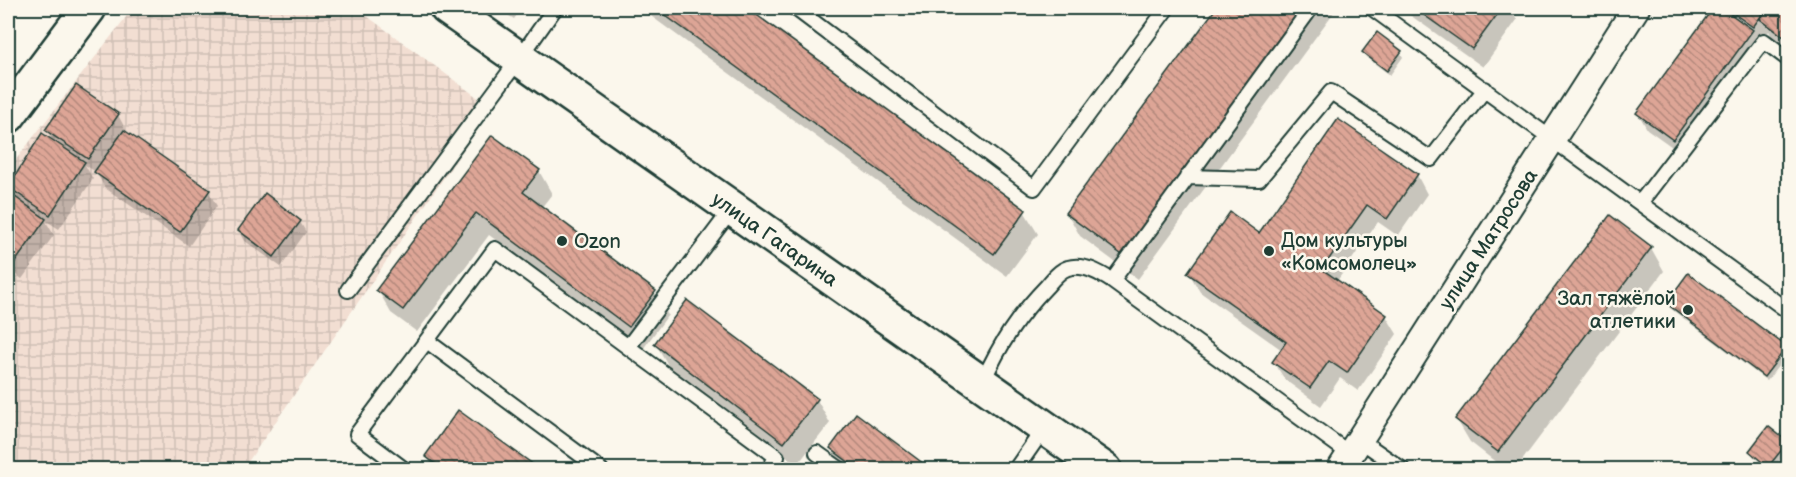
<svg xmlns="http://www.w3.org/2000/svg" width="1796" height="477" font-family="'Balsamiq Sans',sans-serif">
  <defs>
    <pattern id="industrial-grid" width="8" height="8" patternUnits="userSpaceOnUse" patternTransform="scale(1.5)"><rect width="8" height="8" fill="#f2ded2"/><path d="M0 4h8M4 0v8" fill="none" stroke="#cfbfb5"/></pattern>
    <pattern id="building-back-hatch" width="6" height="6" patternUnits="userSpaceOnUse" patternTransform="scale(1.5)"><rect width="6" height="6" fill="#dda596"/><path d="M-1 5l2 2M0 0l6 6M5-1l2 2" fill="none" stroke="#b3887b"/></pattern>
  </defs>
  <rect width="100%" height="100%" fill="#fbf7ec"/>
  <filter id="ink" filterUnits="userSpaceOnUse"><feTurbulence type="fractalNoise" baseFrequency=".0167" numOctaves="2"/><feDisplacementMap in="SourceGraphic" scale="12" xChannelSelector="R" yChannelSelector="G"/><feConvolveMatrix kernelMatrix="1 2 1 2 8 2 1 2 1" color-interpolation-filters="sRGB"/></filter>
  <g filter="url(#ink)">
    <path fill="url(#industrial-grid)" d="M133,8H356L492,108L243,469H8V170Z"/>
    <path fill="#0003" d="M497,8H522L514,19Z
      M642,8H745L1024,211L1038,234L1007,276L644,11Z
      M1218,8H1337L1138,279L1080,236L1067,213Z
      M1400,8H1509L1517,20L1483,67Z
      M1715,8L1723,10L1721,8H1788V52L1775,42L1769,31L1762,41L1755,36L1761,46L1682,154L1647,129L1638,113Z
      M1364,52H1400L1403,57L1390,75L1366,57Z
      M118,115L126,130L125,133L208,191L217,206L189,246L105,188L96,172L85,165L93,179L59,229L45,220L54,235L22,279L8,269V194L16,200L9,186L54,143L47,130Z
      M492,137L539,171L552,194L541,208L654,292L668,315L643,349L489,235L417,332L391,313L378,290Z
      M1417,175L1427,194L1398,236L1378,222L1337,281L1386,316L1397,334L1358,391L1340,378L1321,406L1285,380L1274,362L1282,350L1200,292L1189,273L1259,235Z
      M1610,217L1651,248L1664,271L1515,470H1506L1470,442L1457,420Z
      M300,222L306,232L281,267L245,241L239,230Z
      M1667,303L1786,348L1788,353L1767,381L1670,308Z
      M656,344L817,400L830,423L797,465L669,367Z
      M1787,443L1788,449L1773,470H1770L1754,457L1751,451Z
      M831,448L929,470H844Z
      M427,456L538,470H434Z"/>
    <path fill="url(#building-back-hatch)" stroke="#1f3d34" stroke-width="1.5" d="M655,8H747L1026,210L994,254Z
      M1216,8H1308L1125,257L1065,213Z
      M1414,8H1502L1472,49Z
      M1713,8H1722L1753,30L1673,140L1636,113Z
      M1726,8H1767L1753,27Z
      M1769,8H1788V40L1760,19Z
      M1377,32L1402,51L1387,71L1362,52Z
      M76,85L119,114L88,159L45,130Z
      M1338,119L1418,174L1387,219L1367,205L1322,269L1387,315L1347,373L1329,361L1310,388L1272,362L1286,342L1187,273L1230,212L1259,233Z
      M124,130L210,190L180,232L94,172Z
      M42,133L85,162L50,215L8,187Z
      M492,135L540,170L523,192L656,291L629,327L476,213L403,310L376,290Z
      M8,192L46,219L13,265L8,261Z
      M265,193L301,221L274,257L238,230Z
      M1610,215L1652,247L1498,452L1455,419Z
      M1688,273L1787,347L1764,377L1666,303Z
      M687,300L818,399L784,443L654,344Z
      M458,410L541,470H443L425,456Z
      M856,413L932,470H859L830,448Z
      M1768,426L1788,442L1768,467L1749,451Z"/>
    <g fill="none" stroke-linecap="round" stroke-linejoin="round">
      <defs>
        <path id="lane" d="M795,8L1034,188L1167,8
          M1372,8L1788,311
          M1187,177L1259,179L1331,92L1431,159L1485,89
          M1640,203L1764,41L1788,59
          M732,209L628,347L777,457L768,470
          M1112,281L1311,8
          M348,290L519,59L555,8
          M427,341L601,470
          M982,383C1000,344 1017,317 1047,286C1052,280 1060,270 1068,268C1083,263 1100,273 1112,281L1350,454
          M1360,440L1403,470
          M817,453L841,470
          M405,470L357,434L495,249L628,347
          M1015,470L1045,427"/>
        <path id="street" d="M1340,470L1636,8"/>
        <path id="secondary" d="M447,8L1105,470
          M8,116L89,8"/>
      </defs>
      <use href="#lane" stroke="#1f3d34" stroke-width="18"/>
      <use href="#street" stroke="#1f3d34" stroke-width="30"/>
      <use href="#secondary" stroke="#1f3d34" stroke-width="38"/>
      <use href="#lane" stroke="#fbf7ec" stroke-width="14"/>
      <use href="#street" stroke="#fbf7ec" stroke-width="26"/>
      <use href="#secondary" stroke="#fbf7ec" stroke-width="33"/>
    </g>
  </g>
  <g fill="#1f3d34" stroke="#fbf7ec" stroke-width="2">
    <circle cx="562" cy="241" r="6"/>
    <circle cx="1269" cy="251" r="6"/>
    <circle cx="1688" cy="310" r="6"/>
  </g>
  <g text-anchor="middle" stroke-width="5" stroke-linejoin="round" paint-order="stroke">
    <g font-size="20" fill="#1f3d34" stroke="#fbf7ec">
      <text transform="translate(775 239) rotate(35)" y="7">улица Гагарина</text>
      <text transform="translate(1488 239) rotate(-57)" y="7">улица Матросова</text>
    </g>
    <g font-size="20" fill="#1f3d34" stroke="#fbf7ec" text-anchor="start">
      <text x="1281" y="247">Дом культуры<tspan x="1281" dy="23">«Комсомолец»</tspan></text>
      <text x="574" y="248">Ozon</text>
      <text x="1676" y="305" text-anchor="end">Зал тяжёлой<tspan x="1676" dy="23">атлетики</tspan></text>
    </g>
  </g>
  <rect width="1796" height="477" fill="none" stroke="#fbf7ec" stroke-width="30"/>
  <rect x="15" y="15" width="1766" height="447" fill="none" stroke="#1f3d34" stroke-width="2" filter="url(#ink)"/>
</svg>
